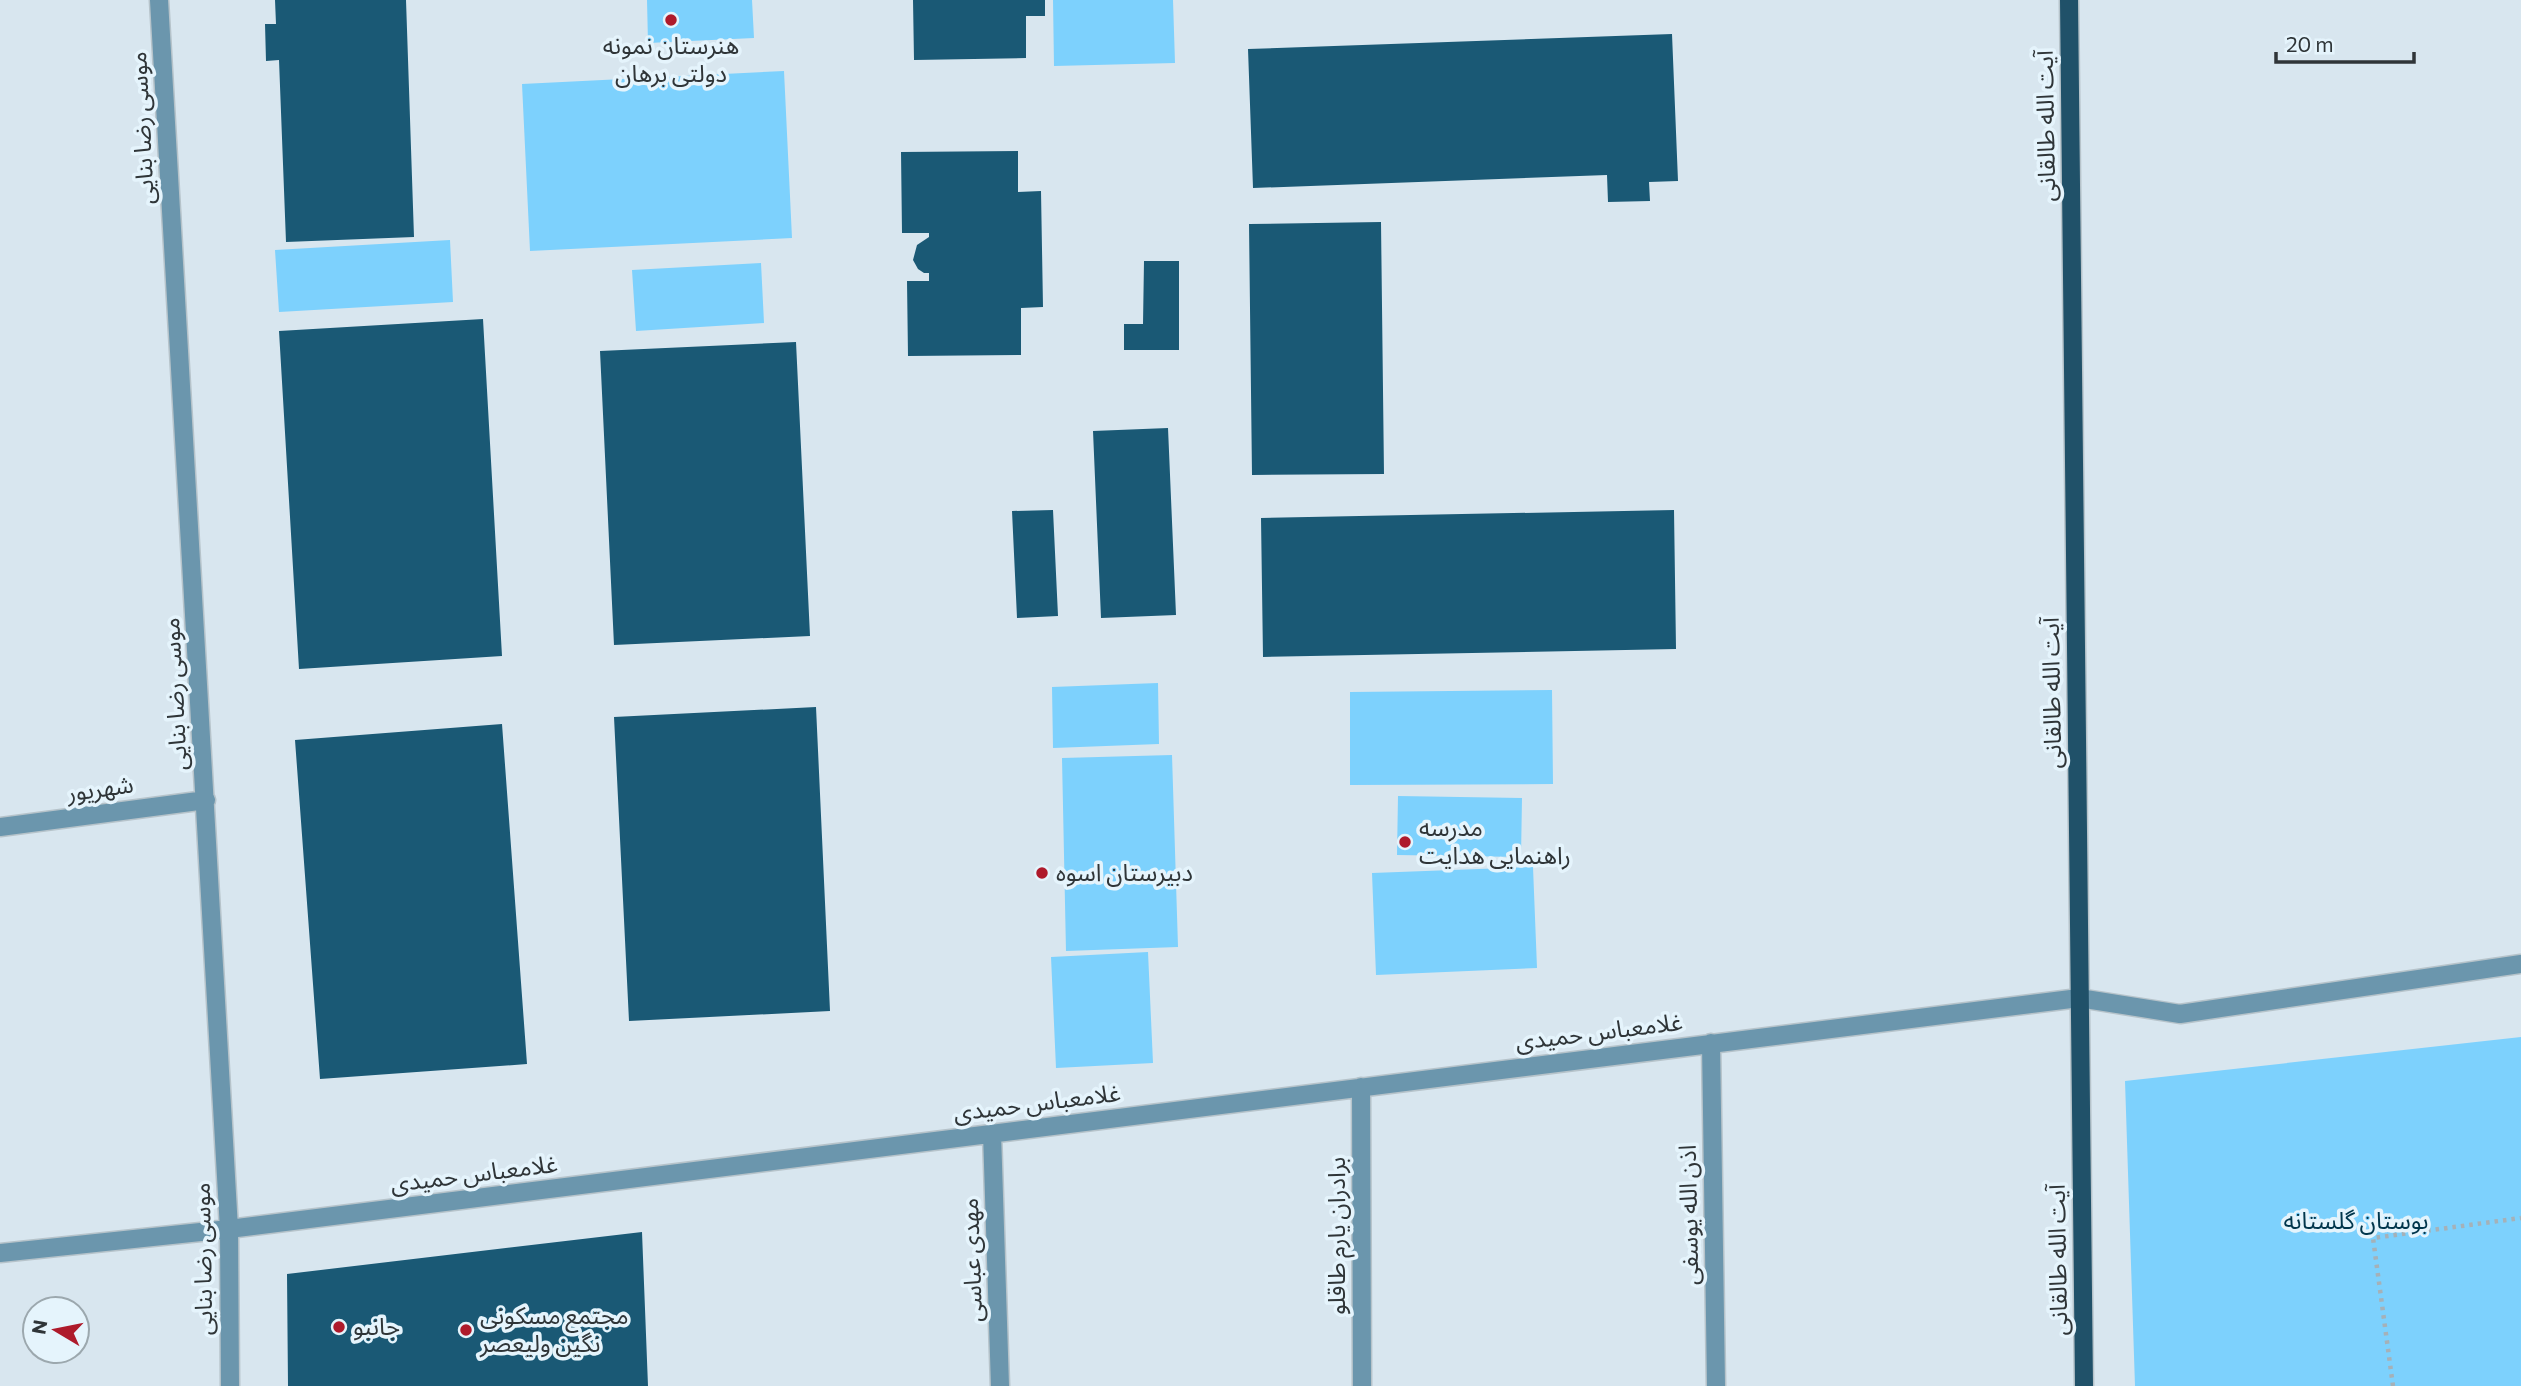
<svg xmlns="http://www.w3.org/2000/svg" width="2521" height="1386" font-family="Commissioner,'Noto Sans Arabic',sans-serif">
  <rect width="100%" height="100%" fill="#d8e6ef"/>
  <path fill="#7dd1fd" d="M647,0H752L754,38L648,43Z
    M1053,0H1173L1175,63L1054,66Z
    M784,71L792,238L530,251L522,84Z
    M450,240L453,302L279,312L275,250Z
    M761,263L764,323L636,331L632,270Z
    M1158,683L1159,744L1053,748L1052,687Z
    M1552,690L1553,784L1350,785V692Z
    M1172,755L1178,947L1066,951L1062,758Z
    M1398,796L1522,798L1521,857L1397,855Z
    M1533,867L1537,968L1376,975L1372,873Z
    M1148,952L1153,1063L1056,1068L1051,957Z
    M2521,1037V1386H2135L2125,1081Z"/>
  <path fill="#1a5975" d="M275,0H406L414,237L286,242L279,60L266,61L265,24H276Z
    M913,0H1045V16H1026V58L914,60Z
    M1672,34L1678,181L1649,182L1650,201L1608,202L1607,175L1253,188L1248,49Z
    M1018,151V192L1041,191L1043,307L1021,308V355L908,356L907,281H929V273H924L918,269L913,260L917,245L929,237V233H902L901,152Z
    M1381,222L1384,474L1252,475L1249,224Z
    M1144,261H1179V350H1124V324H1143Z
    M483,319L502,656L299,669L279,331Z
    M796,342L810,636L614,645L600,351Z
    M1168,428L1176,615L1101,618L1093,431Z
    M1053,510L1058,616L1017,618L1012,511Z
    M1674,510L1676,649L1263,657L1261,518Z
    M816,707L830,1011L629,1021L614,717Z
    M502,724L527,1064L320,1079L295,740Z
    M642,1232L648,1386H288L287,1274Z"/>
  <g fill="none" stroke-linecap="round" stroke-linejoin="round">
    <defs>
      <path id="minor" d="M159,0L229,1229L230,1386
        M0,827L206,800
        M1711,1043L1716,1386
        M1361,1087L1362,1386
        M992,1133L1000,1386
        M0,1253L229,1229L2079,998L2180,1014L2521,964"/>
      <path id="major" d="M2069,0L2084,1386"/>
    </defs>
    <use href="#minor" stroke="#b6c3ca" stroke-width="21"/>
    <use href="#major" stroke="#b6c3ca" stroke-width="21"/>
    <path stroke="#a5b1b8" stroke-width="4.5" stroke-dasharray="3.5 5" stroke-linecap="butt" d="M2393,1386L2373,1238L2521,1218"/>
    <use href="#minor" stroke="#6b96ad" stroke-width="18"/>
    <use href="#major" stroke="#205169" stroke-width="18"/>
  </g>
  <g fill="#ae1a2b" stroke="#e5f4fc" stroke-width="2.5">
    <circle cx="671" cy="20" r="7"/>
    <circle cx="1405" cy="842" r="7"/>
    <circle cx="1042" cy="873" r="7"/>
    <circle cx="339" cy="1327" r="7"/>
    <circle cx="466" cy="1330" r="7"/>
  </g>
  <g text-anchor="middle" stroke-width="7" stroke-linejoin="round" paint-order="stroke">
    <g font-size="24" fill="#2f3538" stroke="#e5f4fc" text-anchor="start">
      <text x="671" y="54" text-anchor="middle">هنرستان نمونه<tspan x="671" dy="28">دولتی برهان</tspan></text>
      <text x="1419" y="836">مدرسه<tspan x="1419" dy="28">راهنمایی هدایت</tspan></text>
      <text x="1056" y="881">دبیرستان اسوه</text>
      <text x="480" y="1324">مجتمع مسکونی<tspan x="480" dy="28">نگین ولیعصر</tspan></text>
      <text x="353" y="1335">جانبو</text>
    </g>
    <g font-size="24" fill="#2f3538" stroke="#e5f4fc">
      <text transform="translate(2046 126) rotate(-91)" y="8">آیت الله طالقانی</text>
      <text transform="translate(142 128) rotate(-93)" y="8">موسی رضا بنایی</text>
      <text transform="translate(2052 693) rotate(-91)" y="8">آیت الله طالقانی</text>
      <text transform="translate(175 694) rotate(-93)" y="8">موسی رضا بنایی</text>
      <text transform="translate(100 789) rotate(-8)" y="8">شهریور</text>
      <text transform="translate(1599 1032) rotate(-7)" y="8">غلامعباس حمیدی</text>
      <text transform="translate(1037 1103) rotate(-7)" y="8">غلامعباس حمیدی</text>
      <text transform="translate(474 1174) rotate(-7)" y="8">غلامعباس حمیدی</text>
      <text transform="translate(1689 1215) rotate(-91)" y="8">اذن الله یوسفی</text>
      <text transform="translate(1337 1236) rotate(-90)" y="8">برادران یارم طاقلو</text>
      <text transform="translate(203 1259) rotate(-91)" y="8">موسی رضا بنایی</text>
      <text transform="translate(972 1260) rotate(-92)" y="8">مهدی عباسی</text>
      <text transform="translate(2058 1260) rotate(-91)" y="8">آیت الله طالقانی</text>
    </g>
    <g font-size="24" fill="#01364c" stroke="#e5f4fc">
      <text x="2356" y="1229">بوستان گلستانه</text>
    </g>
  </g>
  <g transform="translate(56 1330) rotate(280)"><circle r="33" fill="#e5f4fc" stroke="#9ca8ae" stroke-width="2"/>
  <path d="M0-5L12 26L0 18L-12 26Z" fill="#ae1a2b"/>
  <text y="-10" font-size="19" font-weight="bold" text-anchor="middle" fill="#2f3538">N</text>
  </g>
  <path d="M2276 52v10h138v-10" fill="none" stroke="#2f3538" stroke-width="3.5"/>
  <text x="2286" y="52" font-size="21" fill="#2f3538" stroke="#e5f4fc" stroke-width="5" paint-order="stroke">20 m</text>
</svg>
